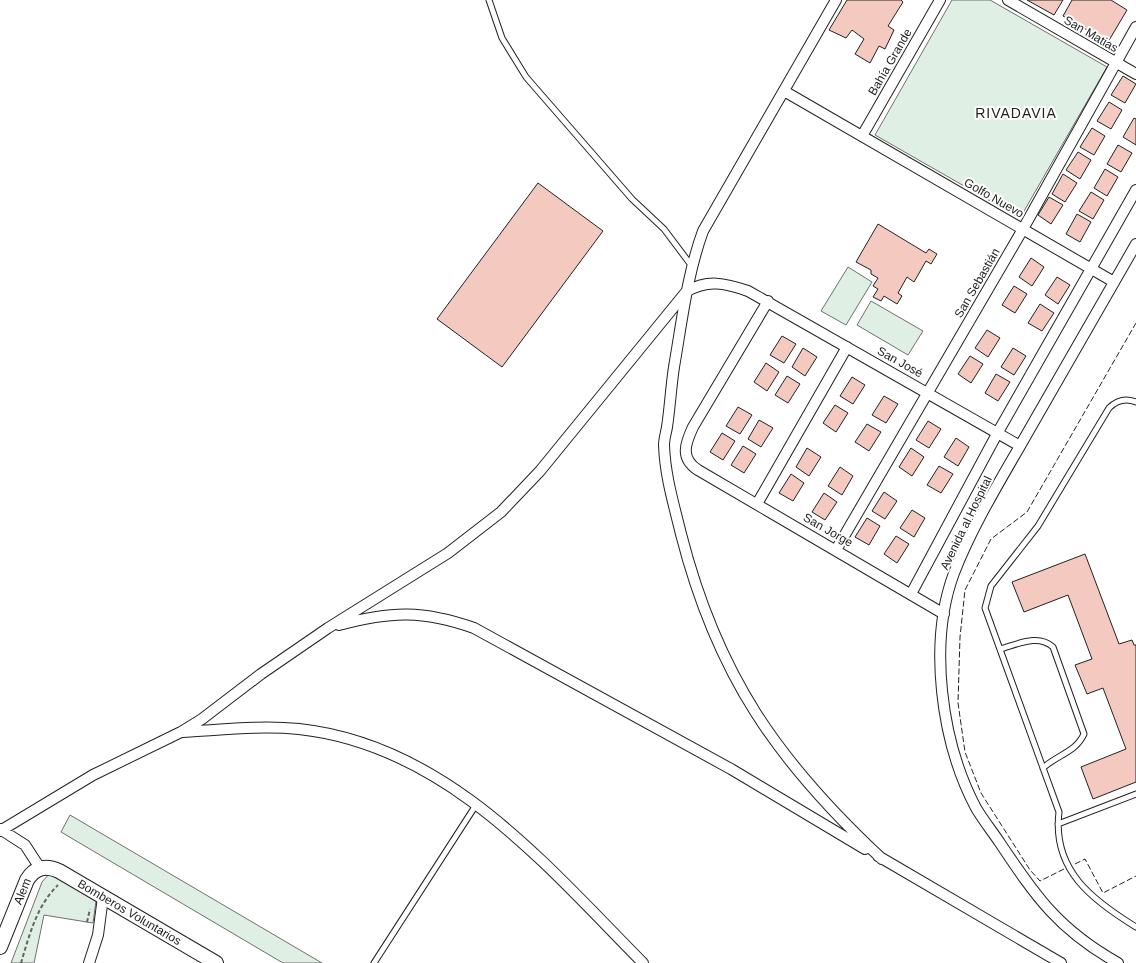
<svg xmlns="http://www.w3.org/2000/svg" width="1136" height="963" font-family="Arial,sans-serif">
  <rect width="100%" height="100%" fill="#fff"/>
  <path fill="#e0efe3" stroke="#6f6f6f" d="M952,0H990L1107,67L1020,218L875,135Z
    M848,267L872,282L846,325L821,311Z
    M871,301L923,331L908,355L857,325Z
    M70,815L322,963H283L61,832Z
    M50,873L96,901L93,923L44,915L34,963H11L42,882Z"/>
  <path fill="#f3c9c0" stroke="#222" d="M847,0H901L903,2L888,26L894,30L885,49L879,46L870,63L855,54L864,39L852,30L846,38L829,30Z
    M1027,0H1063L1054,15Z
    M1072,0H1111L1127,10L1108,42L1063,16Z
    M1123,76L1136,84L1125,103L1111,95Z
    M1109,102L1122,110L1111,129L1097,121Z
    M1134,118L1136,119V145L1123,137Z
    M1092,128L1105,136L1094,155L1080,147Z
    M1118,145L1132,153L1121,172L1107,164Z
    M1078,152L1091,160L1080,179L1066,170Z
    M1105,169L1118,177L1107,196L1094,188Z
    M1063,174L1077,183L1065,202L1052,194Z
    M538,183L603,231L502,367L437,319Z
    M1091,192L1104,200L1093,219L1079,211Z
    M1049,197L1063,205L1051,224L1038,215Z
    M1077,214L1091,222L1080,242L1066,234Z
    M878,224L926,253L929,249L937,254L931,264L926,261L914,282L907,277L898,293L902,296L897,304L884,296L881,301L873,297L878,289L873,286L878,278L871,274V270L856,262Z
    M1031,258L1044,267L1032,286L1019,277Z
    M1057,277L1070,285L1058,304L1045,295Z
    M1014,286L1027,294L1015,313L1002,305Z
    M1040,304L1054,313L1042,331L1028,323Z
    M987,330L1000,338L988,357L975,348Z
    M782,336L796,344L784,363L770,355Z
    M803,348L817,357L805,376L792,367Z
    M1013,348L1026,356L1014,375L1001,367Z
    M970,356L983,364L971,383L958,374Z
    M766,363L779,372L767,391L754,382Z
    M996,374L1010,382L998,401L985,393Z
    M787,376L800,384L788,403L775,395Z
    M852,377L865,385L853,404L840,396Z
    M884,396L898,404L886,423L872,415Z
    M835,405L848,413L836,432L823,423Z
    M738,407L752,415L740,434L726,426Z
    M759,420L773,428L761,447L748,439Z
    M928,421L941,429L929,448L916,440Z
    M867,424L881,432L869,451L855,442Z
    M722,433L735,441L723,460L710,452Z
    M956,438L969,447L958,466L944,457Z
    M743,446L756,454L744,473L731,465Z
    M807,448L821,457L809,476L796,467Z
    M911,448L924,457L912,476L899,467Z
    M939,466L953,474L941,493L927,485Z
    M840,467L853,476L842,495L828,486Z
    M791,474L804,483L793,501L779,493Z
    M884,492L897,501L885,519L872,511Z
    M824,493L837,502L825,520L812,512Z
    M912,510L925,518L914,537L900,528Z
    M867,518L880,526L869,545L855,537Z
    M896,536L909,544L897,563L884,554Z
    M1085,554L1119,644L1132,640L1134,645H1136V782L1093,799L1081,767L1126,749L1103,688L1087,694L1075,665L1092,659L1068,595L1024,612L1012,582Z"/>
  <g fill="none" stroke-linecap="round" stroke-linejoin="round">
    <defs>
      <path id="service" d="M489,0L502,38L526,77L632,199L664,229L691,265
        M1136,402C1126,398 1117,400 1109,408L1038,526L991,586L985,608L1059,812C1052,870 1092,900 1136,927
        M1000,649C1016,645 1038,633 1053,647L1084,734C1076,752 1057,755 1043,768
        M1058,824L1136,794
        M374,963L476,805"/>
      <path id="minor" d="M836,0L703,231C687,275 682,321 674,367C671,387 670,407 667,427C666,433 664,439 664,445C665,476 674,505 681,534C717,675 777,761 882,859
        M1008,0L1136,74
        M784,91L1114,282
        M862,136L940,0
        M768,301L693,427C685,444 680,458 698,470L944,614
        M757,504L847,347
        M836,550L1023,229L1136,27
        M911,594L998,432L1136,190
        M339,625C391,611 423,610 474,628L731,769L865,849
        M182,732C220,730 260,725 299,729C446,745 545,864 643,963
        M0,829L25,845L40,868
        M0,831L93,775L181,732L202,719L261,674L328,628L448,553L501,512L540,471L686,292C707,279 725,283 748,291L1020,446
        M878,856L1061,963
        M89,963L98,935L103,897
        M1118,963C1059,930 1036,897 1000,843C992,831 983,820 976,808C941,742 928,643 954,573C973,524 1002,478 1028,432C1064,369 1100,306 1136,244"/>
      <g id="secondary">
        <path id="s1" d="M0,947L27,880C35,867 46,865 59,871L216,963"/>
      </g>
    </defs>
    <use href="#service" stroke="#222" stroke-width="7"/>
    <use href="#minor" stroke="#222" stroke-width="12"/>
    <use href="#secondary" stroke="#222" stroke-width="16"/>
    <path stroke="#646464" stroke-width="2" stroke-dasharray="4 2.5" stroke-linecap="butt" d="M87,922L90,909
      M21,963C29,936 37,905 58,885"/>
    <use href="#service" stroke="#fff" stroke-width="5"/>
    <use href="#minor" stroke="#fff" stroke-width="10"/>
    <use href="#secondary" stroke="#fff" stroke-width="14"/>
    <path stroke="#222" stroke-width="1" stroke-dasharray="6 2.5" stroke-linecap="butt" d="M1075,864L1085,859L1103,893L1136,876
      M1064,869L1040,881L1030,870L981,793L965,752L958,703L960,637L965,590L991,539L1027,512L1136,323"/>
  </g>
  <g text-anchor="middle" stroke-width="4" stroke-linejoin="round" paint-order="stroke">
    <g font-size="12" fill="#222" stroke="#fff">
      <text transform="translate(1091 34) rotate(30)" y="4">San Matias</text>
      <text transform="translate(890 62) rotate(-60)" y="4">Bahía Grande</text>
      <text transform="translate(994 198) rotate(30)" y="4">Golfo Nuevo</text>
      <text transform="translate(977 283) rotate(-60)" y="4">San Sebastián</text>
      <text transform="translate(900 362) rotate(29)" y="4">San José</text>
      <text transform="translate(966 523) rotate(-64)" y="4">Avenida al Hospital</text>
      <text transform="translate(828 530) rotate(30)" y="4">San Jorge</text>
      <text dy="4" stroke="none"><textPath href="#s1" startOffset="60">Alem</textPath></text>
      <text dy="4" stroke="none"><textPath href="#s1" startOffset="191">Bomberos Voluntarios</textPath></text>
    </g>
    <g font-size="14" letter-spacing="1" fill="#222" stroke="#fff">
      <text x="1016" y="118">RIVADAVIA</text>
    </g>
  </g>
</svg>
